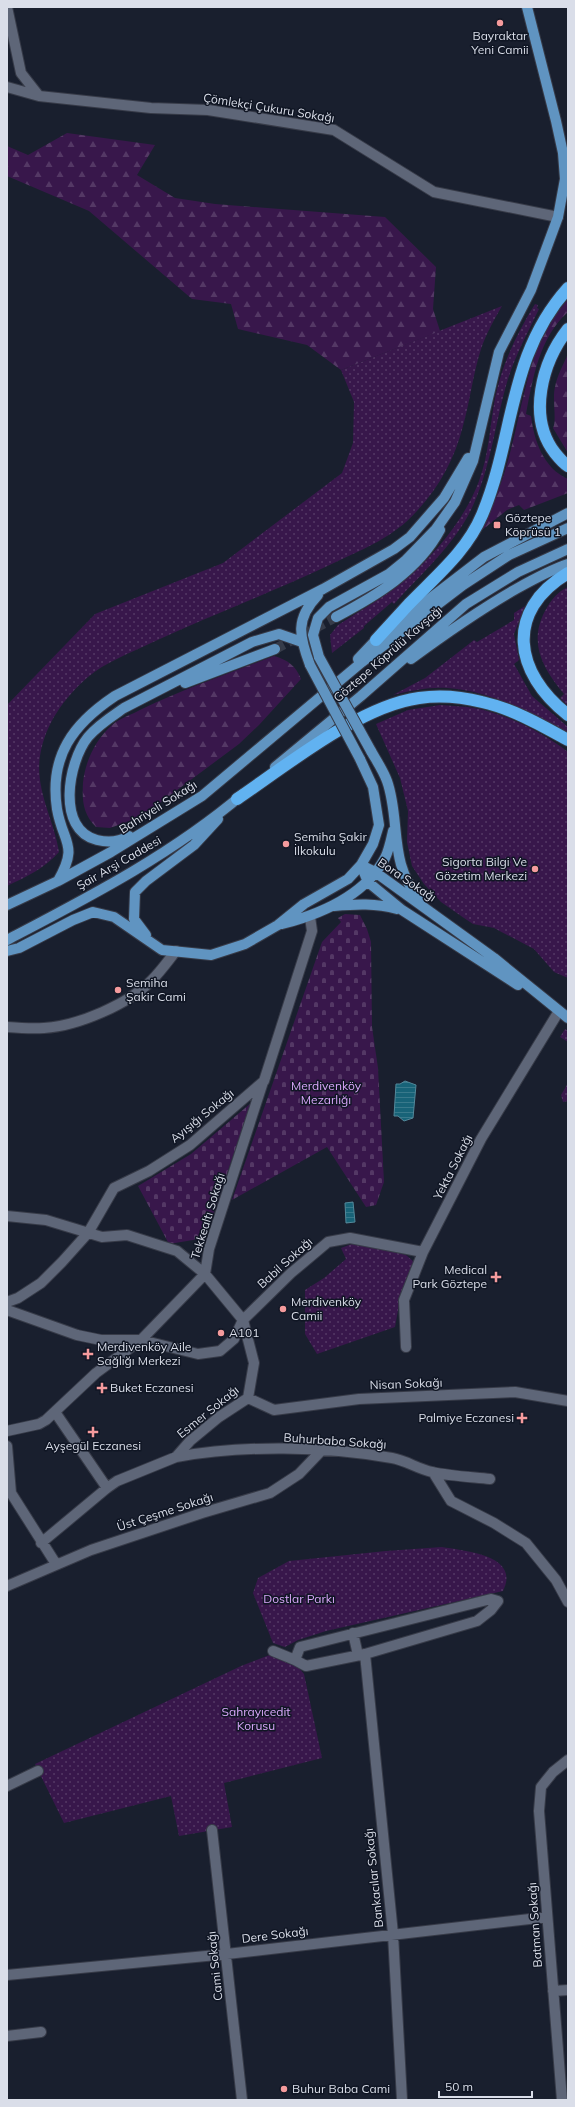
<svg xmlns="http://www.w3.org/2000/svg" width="575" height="2107" font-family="Mulish,sans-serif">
  <defs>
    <pattern id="grass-dots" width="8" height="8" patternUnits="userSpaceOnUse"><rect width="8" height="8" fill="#38174b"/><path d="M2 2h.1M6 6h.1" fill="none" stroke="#543865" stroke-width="1.8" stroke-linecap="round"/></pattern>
    <pattern id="forest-firs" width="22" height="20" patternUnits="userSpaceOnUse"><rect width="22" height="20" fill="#38174b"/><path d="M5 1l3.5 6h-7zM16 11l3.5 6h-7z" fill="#543865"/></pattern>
    <pattern id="cemetery-stones" width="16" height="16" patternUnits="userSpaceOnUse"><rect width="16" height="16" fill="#38174b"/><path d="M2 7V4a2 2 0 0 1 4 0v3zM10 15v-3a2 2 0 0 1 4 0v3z" fill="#543865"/></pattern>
    <pattern id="water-rules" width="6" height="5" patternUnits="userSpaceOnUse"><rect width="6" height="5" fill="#186378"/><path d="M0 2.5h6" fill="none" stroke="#39798b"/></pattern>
  </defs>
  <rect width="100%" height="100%" fill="#191f2e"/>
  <path fill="url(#grass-dots)" d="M535,304L538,305L537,308L539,309C528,332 516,354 508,379C495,422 491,469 471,510C453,546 421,574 394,604L392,602L364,626V628L332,653L330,635L338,625C361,610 387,596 408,577C438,551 465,518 479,481C489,454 490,425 495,398C502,364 517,333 535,304Z
    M502,306C494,320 486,334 481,349C473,374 470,401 463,426C455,458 439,488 416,512C395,536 364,549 336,562C275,591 212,615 151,643C132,652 104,663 88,677C64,698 45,724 40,756C35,791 54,819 59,852C45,868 26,877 7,886V705L95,614L223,563L342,473L353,443L354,402L341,370Z
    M568,587V706L560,698L564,694C543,669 528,643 545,611C551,600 557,592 568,587Z
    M525,606L514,634L519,660L514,664L532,696L568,727V736C531,713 492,691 447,688C429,687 410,691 393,695L425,678L474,640L477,642L514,620V613Z
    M440,705C451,706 463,706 474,708C504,713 544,733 568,752V978L554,972L534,949L494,928L473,924L464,918L441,902L424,884L412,866L407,842L408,811L400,778L376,724L408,710Z
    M565,1029L568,1031V1042L560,1037Z
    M568,1083V1101L563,1102L561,1095Z
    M357,1242L406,1255L414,1262L400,1299L395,1327L317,1354L305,1334V1290L324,1278L346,1259L341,1248Z
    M442,1547C465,1551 521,1555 503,1591L326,1631L298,1640L285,1647L273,1643L253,1593L258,1578L289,1561L386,1551Z
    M272,1654L298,1667L304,1674L322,1758L224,1783L232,1827L179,1836L171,1796L64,1823L35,1764L241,1666Z"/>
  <path fill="url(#forest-firs)" d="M67,133L155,145L137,175L175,198L215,204L385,217L436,267L433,309L440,331L341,370L307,345L238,329L231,304L192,299L89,211L7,176V146L28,155Z
    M568,299V312C539,338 533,378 526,414L531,416C534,440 543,468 568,479V493L524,510L519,505L507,510L476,535C513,479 515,413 536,351C542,332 556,314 568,299Z
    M568,354V453L553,428C557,420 552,399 555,387C557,376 563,365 568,354Z
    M274,656C288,660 296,666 301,679L259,725L239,744L161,802L135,819L110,828L96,827C83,814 82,801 83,783C85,761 96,739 112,725C120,718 133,714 142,709C184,689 230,673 274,656Z"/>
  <path fill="url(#cemetery-stones)" d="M345,914L360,915L367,929L371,942L372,1027L378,1068L384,1182L376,1205L366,1207L327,1147L232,1200L322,942L341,922L338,918Z
    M251,1103L205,1238L169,1244L138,1186L191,1154Z"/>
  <path fill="url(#water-rules)" stroke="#52889a" d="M405,1081L416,1085L413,1118L404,1121L398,1116H394L396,1084H400Z
    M353,1202L355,1222L346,1223L345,1203Z"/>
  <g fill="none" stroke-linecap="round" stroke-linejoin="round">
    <path stroke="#363c4a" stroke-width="10" stroke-dasharray="10 5" stroke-linecap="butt" d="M275,649L336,617"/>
    <defs>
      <path id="minor" d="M7,7L21,73L39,96
        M7,87L39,96L151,108L208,110L334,130L434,192L558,217
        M7,1027C19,1028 32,1029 44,1028C78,1026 129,1004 152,980C161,971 168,961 176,951
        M7,1216L46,1220L102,1237L127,1235L177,1251L205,1274L243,1320L254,1363L248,1398L219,1417L190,1441L176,1457L117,1481L107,1488L41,1543
        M7,1302L18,1298L41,1283L62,1262L88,1233L114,1188L149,1171L190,1145L264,1081L312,931L310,917
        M7,1310L77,1335L101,1340H141L198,1354L220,1351L234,1339L243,1320L291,1273L328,1242L350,1238L423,1252
        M406,1347L404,1300L423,1252L481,1139L559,1011
        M248,1398L274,1410L359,1399L515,1392L568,1401
        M55,1412L107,1488
        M7,1431L39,1424L46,1420L96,1373L141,1340L205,1274L209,1249L263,1082
        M7,1446L11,1493L56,1564
        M176,1457C243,1445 324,1446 392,1458C405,1460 418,1469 432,1472C450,1476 471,1477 490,1479
        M433,1472L451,1501L494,1523L526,1543L556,1580L568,1602
        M7,1586L91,1550L202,1513L270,1493L299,1474L321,1451
        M491,1599L498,1601L491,1610L477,1621L365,1654L306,1666L295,1660L300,1647Z
        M353,1633L358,1655
        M273,1651L295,1660
        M365,1654L393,1934L402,2100
        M7,1786L38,1771
        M212,1830L242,2100
        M7,1975L227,1954L547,1917
        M553,1991L568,1990
        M7,2036L41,2032
        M562,2100L539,1811L541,1787L553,1772L568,1760"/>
      <path id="major" d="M336,617C376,596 418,571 440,530
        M319,657L313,635L318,618L329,607L389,574L405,561L436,529L455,502L473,461L499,352L531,290L558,217L565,179L563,153L556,121L527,7
        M358,659L376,640L484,557L568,513
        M411,659C445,634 479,610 516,589C532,580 550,570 568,564
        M310,665C299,636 295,619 318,595
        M185,683L275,649
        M371,751C376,760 383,770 387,781C401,820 388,865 420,899
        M275,767L361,696L466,604L518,572L568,549
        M129,836C119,842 109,843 97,840C56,830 68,762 88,737C98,725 111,717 124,708L252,642L279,634L302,642
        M361,865L375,872L494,958L568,1018
        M361,865L368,882L402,910L518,985
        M58,881C79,844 63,844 57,809C49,756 73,724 115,696L323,589L394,549L410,537L444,498L468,458
        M7,905L58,881L111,852L202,796L362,662L463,585L509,555L568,528
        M334,906C356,904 376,903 397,909
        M282,924C321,914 365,895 385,858C389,850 391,840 393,831
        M146,935L134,919L135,892L146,881L194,845L218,819
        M7,940C89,897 171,855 243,794
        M7,951L19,948L73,920L93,912L114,917L162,950L211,955L245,944L278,925L304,904L348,879L361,865L373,844L379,825L373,787L360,759"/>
      <path id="highway" d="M568,329C542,362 527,417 555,453C559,458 563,463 568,466
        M568,573C504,611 514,673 568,715
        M376,640C387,628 398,616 409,604C435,577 467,551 482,515C515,437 507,356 568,288
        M237,799C287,765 360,706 419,698C440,695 462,697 482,702C513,709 541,725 568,740"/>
    </defs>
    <use href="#minor" stroke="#373b48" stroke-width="12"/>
    <use href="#major" stroke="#373b48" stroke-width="12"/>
    <use href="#highway" stroke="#373b48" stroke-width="14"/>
    <use href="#minor" stroke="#5e6678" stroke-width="10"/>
    <use href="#major" stroke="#6094c1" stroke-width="10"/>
    <use href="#highway" stroke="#61b2f1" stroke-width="12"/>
    <defs>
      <path id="major-bridge" d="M319,657L371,751
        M310,665L360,759"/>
    </defs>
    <use href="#major-bridge" stroke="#373b48" stroke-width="12" stroke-linecap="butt"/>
    <use href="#major-bridge" stroke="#6094c1" stroke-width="10"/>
  </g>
  <g fill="#f59b9d" stroke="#101624" stroke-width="1.5">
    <circle cx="500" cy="23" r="4"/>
    <rect x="493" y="521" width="8" height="8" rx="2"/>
    <circle cx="286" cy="844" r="4"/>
    <circle cx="535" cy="869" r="4"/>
    <circle cx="118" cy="990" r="4"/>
    <path d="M494 1271h4v4h4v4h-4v4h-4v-4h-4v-4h4z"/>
    <circle cx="283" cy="1309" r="4"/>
    <circle cx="221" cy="1333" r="4"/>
    <path d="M86 1348h4v4h4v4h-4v4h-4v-4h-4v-4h4z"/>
    <path d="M100 1382h4v4h4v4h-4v4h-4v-4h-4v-4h4z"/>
    <path d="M520 1412h4v4h4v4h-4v4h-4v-4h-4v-4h4z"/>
    <path d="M91 1426h4v4h4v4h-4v4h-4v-4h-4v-4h4z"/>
    <circle cx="284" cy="2089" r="4"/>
  </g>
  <g text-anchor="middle" stroke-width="3" stroke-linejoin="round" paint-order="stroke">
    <g font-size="12" fill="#dadee9" stroke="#101624" text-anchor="start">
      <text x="500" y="40" text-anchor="middle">Bayraktar<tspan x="500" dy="14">Yeni Camii</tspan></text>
      <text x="505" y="522">Göztepe<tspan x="505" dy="14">Köprüsü 1</tspan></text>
      <text x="294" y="841">Semiha Şakir<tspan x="294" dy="14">İlkokulu</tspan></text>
      <text x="527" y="866" text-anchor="end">Sigorta Bilgi Ve<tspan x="527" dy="14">Gözetim Merkezi</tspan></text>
      <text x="126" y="987">Semiha<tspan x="126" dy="14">Şakir Cami</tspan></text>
      <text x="487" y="1274" text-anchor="end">Medical<tspan x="487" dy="14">Park Göztepe</tspan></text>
      <text x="291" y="1306">Merdivenköy<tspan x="291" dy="14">Camii</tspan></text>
      <text x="229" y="1337">A101</text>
      <text x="97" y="1351">Merdivenköy Aile<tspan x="97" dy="14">Sağlığı Merkezi</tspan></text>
      <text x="110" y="1392">Buket Eczanesi</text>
      <text x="514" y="1422" text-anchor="end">Palmiye Eczanesi</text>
      <text x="93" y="1450" text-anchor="middle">Ayşegül Eczanesi</text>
      <text x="292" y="2093">Buhur Baba Cami</text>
    </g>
    <g font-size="12" fill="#dadee9" stroke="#101624">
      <text transform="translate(269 108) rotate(9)" y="4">Çömlekçi Çukuru Sokağı</text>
      <text transform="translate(388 654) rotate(-41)" y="4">Göztepe Köprülü Kavşağı</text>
      <text transform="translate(158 807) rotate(-32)" y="4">Bahriyeli Sokağı</text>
      <text transform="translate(119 863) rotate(-30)" y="4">Şair Arşi Caddesi</text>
      <text transform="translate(407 880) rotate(34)" y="4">Bora Sokağı</text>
      <text transform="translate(202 1116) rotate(-39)" y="4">Ayışığı Sokağı</text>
      <text transform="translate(453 1167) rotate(-63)" y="4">Yekta Sokağı</text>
      <text transform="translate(208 1216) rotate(-73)" y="4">Tekkealtı Sokağı</text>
      <text transform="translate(285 1263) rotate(-42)" y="4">Babil Sokağı</text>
      <text transform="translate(406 1384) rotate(-2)" y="4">Nisan Sokağı</text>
      <text transform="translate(208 1412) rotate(-39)" y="4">Esmer Sokağı</text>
      <text transform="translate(335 1441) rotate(4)" y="4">Buhurbaba Sokağı</text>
      <text transform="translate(165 1512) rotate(-18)" y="4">Üst Çeşme Sokağı</text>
      <text transform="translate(374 1878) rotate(-96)" y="4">Bankacılar Sokağı</text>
      <text transform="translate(535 1925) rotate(-94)" y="4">Batman Sokağı</text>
      <text transform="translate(275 1935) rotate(-7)" y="4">Dere Sokağı</text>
      <text transform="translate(215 1966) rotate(-96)" y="4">Cami Sokağı</text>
    </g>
    <g font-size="12" fill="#daa7fb" stroke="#101624">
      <text x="326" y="1090">Merdivenköy<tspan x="326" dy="14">Mezarlığı</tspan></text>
      <text x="299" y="1603">Dostlar Parkı</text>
      <text x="256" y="1716">Sahrayıcedit<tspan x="256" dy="14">Korusu</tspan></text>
    </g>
  </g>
  <rect width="575" height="2107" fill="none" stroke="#dadee9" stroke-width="16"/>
  <path d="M439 2091v6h93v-6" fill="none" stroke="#dadee9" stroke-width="2"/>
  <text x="445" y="2091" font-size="12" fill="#dadee9" stroke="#101624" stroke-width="3" paint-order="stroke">50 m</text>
</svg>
